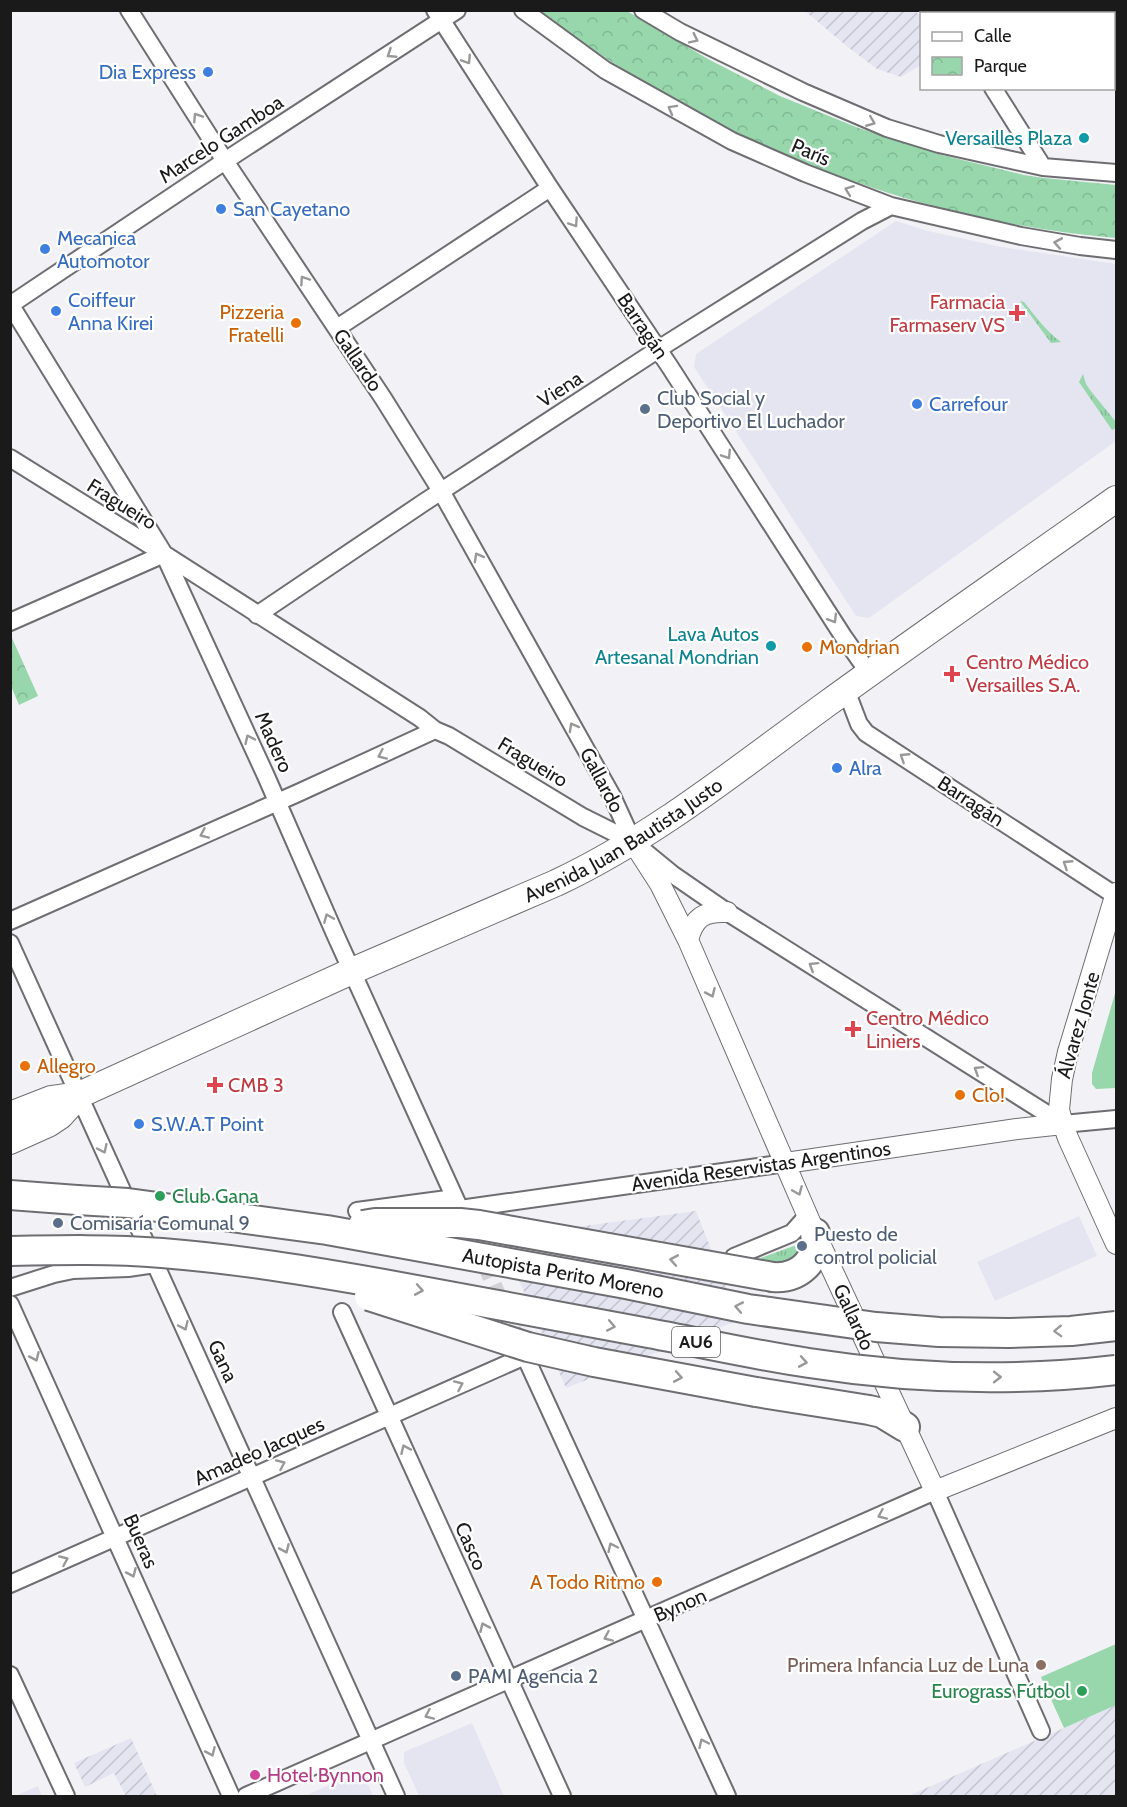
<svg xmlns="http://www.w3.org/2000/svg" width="1127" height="1807" font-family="Cabin,sans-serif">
  <defs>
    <pattern id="industrial-furrows" width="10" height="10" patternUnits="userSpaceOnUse" patternTransform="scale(1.5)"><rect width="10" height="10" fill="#e4e5f1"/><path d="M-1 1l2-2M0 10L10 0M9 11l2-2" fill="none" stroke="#c3c4ce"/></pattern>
    <pattern id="grass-tufts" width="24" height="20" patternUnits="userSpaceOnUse" patternTransform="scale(1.5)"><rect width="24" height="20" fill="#97d7ab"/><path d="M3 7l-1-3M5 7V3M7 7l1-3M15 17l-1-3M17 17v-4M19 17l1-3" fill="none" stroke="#82b893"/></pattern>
    <pattern id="park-crowns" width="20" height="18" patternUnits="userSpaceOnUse" patternTransform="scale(1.5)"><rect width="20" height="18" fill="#97d7ab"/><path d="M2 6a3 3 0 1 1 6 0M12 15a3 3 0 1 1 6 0" fill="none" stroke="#82b893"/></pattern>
  </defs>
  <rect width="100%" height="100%" fill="#f2f2f6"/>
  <path fill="#e4e5f1" d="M1097,11H1116V42L1114,38V14L1098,13Z
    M896,221L928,231L1002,247L1116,264V441L869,618L856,616L694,367L696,354Z
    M1079,1216L1097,1256L995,1301L977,1262Z
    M472,1723L504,1796H419L404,1763V1752Z
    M357,1773H363L373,1796H304Z
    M38,1786L42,1796H15Z"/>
  <path fill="url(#industrial-furrows)" d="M805,11H916L921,18V65L901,77L877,69L849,48Z
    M696,1211L739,1320L566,1388L500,1237Z
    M1116,1705V1796H908L1064,1728Z
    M131,1738L157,1796H126L114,1773L85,1787L74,1763Z"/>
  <path fill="url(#grass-tufts)" d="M1020,301L1024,302C1036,317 1046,331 1061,342L1051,343Z
    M1083,374L1086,384L1090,390L1116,422V428L1112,430L1079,382Z
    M804,1243L798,1262L744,1264L799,1244Z"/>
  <path fill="url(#park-crowns)" d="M540,11H627L708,59L780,96L856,127L942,155L1024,175L1044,178L1116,185V238C910,221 704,138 540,11Z
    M12,638L38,696L19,705L11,686L10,639Z"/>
  <path fill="#97d7ab" d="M1116,990V1088L1096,1089L1092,1084V1073Z
    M1116,1644V1705L1064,1728L1041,1677Z"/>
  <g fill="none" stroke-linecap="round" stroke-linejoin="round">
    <path stroke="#d2d2d5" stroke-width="16" stroke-dasharray="16 8" stroke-linecap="butt" d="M465,1219L521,1347"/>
    <defs>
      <path id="minor" d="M129,10L225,161L383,398L441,491L612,796L633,842
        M435,10L550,188L670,367L843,636L869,673
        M523,10L605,70L732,141L805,173L891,206L1021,236L1080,246L1116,250
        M643,10L680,32L803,92L887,128L939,144L1043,167L1116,173
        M942,10L944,14
        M993,88L1043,167
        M10,304L164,554L266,776L335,934L463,1216
        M10,305L237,153L457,10
        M337,328L550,188
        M10,458L164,554L420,718L435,730L449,736L583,817L633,842L672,874L727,912L1063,1124L1116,1119
        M257,615L423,503L668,343L862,221L891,206
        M10,622L164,554
        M846,690L859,724L866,733L1116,896
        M10,921L298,793L435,730
        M10,943L396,1796
        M460,1209L786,1163
        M357,1211L455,1198
        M734,1257L792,1233L808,1215
        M10,1288L54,1274L73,1270L128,1268L155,1264
        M10,1304L231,1796
        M342,1312L562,1796
        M10,1584L525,1356L727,1796
        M10,1675L66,1796
        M246,1796L935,1491L1041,1731"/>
      <path id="tertiary" d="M633,842L660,884L688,940L815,1233L935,1491L1116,1418
        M1116,893L1068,1052L1062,1079L1059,1110L1063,1124L1068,1138L1116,1244
        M688,940C694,917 704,911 727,912
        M786,1163L1017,1129L1063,1124"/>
      <g id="primary">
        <path id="s1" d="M10,1115L51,1099L79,1095L352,971L556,883C654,837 740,767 828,703C923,634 1020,567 1116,499"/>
        <path d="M10,1141L48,1124L60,1116L79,1095"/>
      </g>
      <path id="motorway" d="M10,1195L77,1200
        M773,1277C799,1279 820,1260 815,1233
        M756,1392L869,1410L882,1413L905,1427"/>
    </defs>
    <use href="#minor" stroke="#6e6e72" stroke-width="20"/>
    <use href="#tertiary" stroke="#6e6e72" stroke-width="22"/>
    <use href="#primary" stroke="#6e6e72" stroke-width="28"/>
    <use href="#motorway" stroke="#6e6e72" stroke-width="32"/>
    <use href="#minor" stroke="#fff" stroke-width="16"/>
    <use href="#tertiary" stroke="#fff" stroke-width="20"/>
    <use href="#primary" stroke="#fff" stroke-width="26"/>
    <use href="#motorway" stroke="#fff" stroke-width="28"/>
    <defs>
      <g id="motorway-bridge">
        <path id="s2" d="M77,1200L128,1203L327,1230L626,1284L748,1309L876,1327L939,1332L1009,1333L1071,1331L1116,1326"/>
        <path d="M363,1225L375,1223H460L479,1225L773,1277"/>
        <path d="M10,1251C61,1250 112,1249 162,1253C237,1259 310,1271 384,1284C471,1300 557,1316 643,1332C698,1342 754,1355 809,1363C911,1379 1014,1382 1116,1370"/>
        <path d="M369,1296L528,1347L594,1362L756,1392"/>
      </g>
    </defs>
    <use href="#motorway-bridge" stroke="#6e6e72" stroke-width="32" stroke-linecap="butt"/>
    <use href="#motorway-bridge" stroke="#fff" stroke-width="28"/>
  </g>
  <defs><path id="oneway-chevron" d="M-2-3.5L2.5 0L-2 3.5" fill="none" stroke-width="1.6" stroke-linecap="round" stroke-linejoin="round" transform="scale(1.5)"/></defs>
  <g stroke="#989898">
    <use href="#oneway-chevron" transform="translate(694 39) rotate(26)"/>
    <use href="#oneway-chevron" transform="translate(391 54) rotate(147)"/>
    <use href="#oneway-chevron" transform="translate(467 60) rotate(57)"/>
    <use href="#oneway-chevron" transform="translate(672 109) rotate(-151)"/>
    <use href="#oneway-chevron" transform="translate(197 117) rotate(-123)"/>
    <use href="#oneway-chevron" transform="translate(871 122) rotate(22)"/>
    <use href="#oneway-chevron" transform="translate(849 190) rotate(-159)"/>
    <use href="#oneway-chevron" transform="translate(574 223) rotate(56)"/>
    <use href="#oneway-chevron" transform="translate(1058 243) rotate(-170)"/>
    <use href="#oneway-chevron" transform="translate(304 280) rotate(-124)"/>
    <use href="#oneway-chevron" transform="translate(727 455) rotate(57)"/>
    <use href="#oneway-chevron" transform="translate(478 557) rotate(-119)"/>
    <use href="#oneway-chevron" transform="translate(833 619) rotate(58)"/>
    <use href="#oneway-chevron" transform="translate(573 727) rotate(-119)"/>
    <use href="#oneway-chevron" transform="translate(249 739) rotate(-115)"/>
    <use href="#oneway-chevron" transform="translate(382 755) rotate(156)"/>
    <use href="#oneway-chevron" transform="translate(904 757) rotate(-147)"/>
    <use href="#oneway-chevron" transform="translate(204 834) rotate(156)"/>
    <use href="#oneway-chevron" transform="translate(1067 864) rotate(-147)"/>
    <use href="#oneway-chevron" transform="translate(328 918) rotate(-113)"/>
    <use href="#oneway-chevron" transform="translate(813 966) rotate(-148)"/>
    <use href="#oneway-chevron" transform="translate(711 993) rotate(66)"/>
    <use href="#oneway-chevron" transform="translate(978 1070) rotate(-148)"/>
    <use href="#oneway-chevron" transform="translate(103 1149) rotate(65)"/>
    <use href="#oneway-chevron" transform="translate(798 1191) rotate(67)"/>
    <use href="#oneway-chevron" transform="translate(674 1260) rotate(-170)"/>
    <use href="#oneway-chevron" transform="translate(419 1290) rotate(10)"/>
    <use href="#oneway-chevron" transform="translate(739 1307) rotate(-169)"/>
    <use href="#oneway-chevron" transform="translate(184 1326) rotate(65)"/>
    <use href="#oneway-chevron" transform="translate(611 1326) rotate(11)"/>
    <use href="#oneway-chevron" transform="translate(1058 1331) rotate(178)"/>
    <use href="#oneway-chevron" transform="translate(35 1357) rotate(66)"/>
    <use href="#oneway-chevron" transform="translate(803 1362) rotate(10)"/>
    <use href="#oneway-chevron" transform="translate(678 1377) rotate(10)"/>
    <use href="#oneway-chevron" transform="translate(997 1377)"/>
    <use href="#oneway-chevron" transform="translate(459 1385) rotate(-24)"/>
    <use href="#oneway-chevron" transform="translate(405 1449) rotate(-114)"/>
    <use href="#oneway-chevron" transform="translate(281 1464) rotate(-24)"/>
    <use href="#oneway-chevron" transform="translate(882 1515) rotate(156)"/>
    <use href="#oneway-chevron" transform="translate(612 1547) rotate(-115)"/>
    <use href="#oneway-chevron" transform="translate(285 1549) rotate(66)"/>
    <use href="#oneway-chevron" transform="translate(64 1560) rotate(-24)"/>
    <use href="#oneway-chevron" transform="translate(132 1573) rotate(66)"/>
    <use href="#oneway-chevron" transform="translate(484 1627) rotate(-114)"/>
    <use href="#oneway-chevron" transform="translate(608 1637) rotate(156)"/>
    <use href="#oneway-chevron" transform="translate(429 1715) rotate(156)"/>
    <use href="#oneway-chevron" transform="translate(703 1743) rotate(-115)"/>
    <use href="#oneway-chevron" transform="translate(211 1752) rotate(66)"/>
  </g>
  <g fill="#3f7fe0" stroke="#fff" stroke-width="2">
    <circle cx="208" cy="72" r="6"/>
    <circle cx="221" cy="209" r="6"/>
    <circle cx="45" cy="249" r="6"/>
    <circle cx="56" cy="311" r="6"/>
    <circle cx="917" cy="404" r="6"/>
    <circle cx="837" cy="768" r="6"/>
    <circle cx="139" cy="1124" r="6"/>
  </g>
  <g fill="#0f9aa8" stroke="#fff" stroke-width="2">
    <circle cx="1084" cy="138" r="6"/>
    <circle cx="771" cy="646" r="6"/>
  </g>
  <g fill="#e0444e" stroke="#fff" stroke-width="2">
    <path d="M1014 304h6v6h6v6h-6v6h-6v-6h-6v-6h6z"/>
    <path d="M949 665h6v6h6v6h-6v6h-6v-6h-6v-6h6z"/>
    <path d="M850 1020h6v6h6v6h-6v6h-6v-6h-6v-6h6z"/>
    <path d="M212 1076h6v6h6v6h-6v6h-6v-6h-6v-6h6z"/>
  </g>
  <g fill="#e8710a" stroke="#fff" stroke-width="2">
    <circle cx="296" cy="323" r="6"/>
    <circle cx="807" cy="647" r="6"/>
    <circle cx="25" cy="1066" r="6"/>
    <circle cx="960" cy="1095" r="6"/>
    <circle cx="657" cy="1582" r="6"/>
  </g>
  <g fill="#5c6f8a" stroke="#fff" stroke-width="2">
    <circle cx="645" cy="409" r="6"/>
    <circle cx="58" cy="1223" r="6"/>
    <circle cx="802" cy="1246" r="6"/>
    <circle cx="456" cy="1676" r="6"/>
  </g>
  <g fill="#2e9e5b" stroke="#fff" stroke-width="2">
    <circle cx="160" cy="1196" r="6"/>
    <circle cx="1082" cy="1691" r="6"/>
  </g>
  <circle fill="#8d6e63" stroke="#fff" stroke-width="2" cx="1041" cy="1665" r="6"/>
  <circle fill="#d1479c" stroke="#fff" stroke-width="2" cx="255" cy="1775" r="6"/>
  <g text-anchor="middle" stroke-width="4.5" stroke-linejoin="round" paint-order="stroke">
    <rect fill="#fff" stroke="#5f5f5f" stroke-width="1.5" x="672" y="1327" width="48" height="30" rx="4.5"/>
    <g font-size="18" font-weight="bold" fill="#1a1a1b">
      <text x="696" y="1348">AU6</text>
    </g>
    <g font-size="20" fill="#366cbe" stroke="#fff" text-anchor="start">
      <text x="196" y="79" text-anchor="end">Dia Express</text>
      <text x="233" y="216">San Cayetano</text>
      <text x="57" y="245">Mecanica<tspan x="57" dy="23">Automotor</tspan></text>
      <text x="68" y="307">Coiffeur<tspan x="68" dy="23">Anna Kirei</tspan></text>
      <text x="929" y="411">Carrefour</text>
      <text x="849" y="775">Alra</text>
      <text x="151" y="1131">S.W.A.T Point</text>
    </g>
    <g font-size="20" fill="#0d838f" stroke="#fff" text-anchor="end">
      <text x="1072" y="145">Versailles Plaza</text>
      <text x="759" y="641">Lava Autos<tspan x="759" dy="23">Artesanal Mondrian</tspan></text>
    </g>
    <g font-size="20" fill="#1a1a1b" stroke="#fff">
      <text transform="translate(221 139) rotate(-33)" y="7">Marcelo Gamboa</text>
      <text transform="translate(811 152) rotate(23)" y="7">París</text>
      <text transform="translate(643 326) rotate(56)" y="7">Barragán</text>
      <text transform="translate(358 360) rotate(56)" y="7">Gallardo</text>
      <text transform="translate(560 389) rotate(-33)" y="7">Viena</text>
      <text transform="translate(122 504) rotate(32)" y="7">Fragueiro</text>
      <text transform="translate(274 742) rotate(66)" y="7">Madero</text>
      <text transform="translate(533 762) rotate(31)" y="7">Fragueiro</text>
      <text transform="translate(602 780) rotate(62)" y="7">Gallardo</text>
      <text transform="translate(971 801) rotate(33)" y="7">Barragán</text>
      <text dy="7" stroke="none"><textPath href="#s1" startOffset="674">Avenida Juan Bautista Justo</textPath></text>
      <text transform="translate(1078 1025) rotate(-74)" y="7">Álvarez Jonte</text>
      <text transform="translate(761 1166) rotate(-8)" y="7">Avenida Reservistas Argentinos</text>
      <text dy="7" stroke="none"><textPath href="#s2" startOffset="492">Autopista Perito Moreno</textPath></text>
      <text transform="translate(854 1317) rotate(65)" y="7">Gallardo</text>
      <text transform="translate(223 1361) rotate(65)" y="7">Gana</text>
      <text transform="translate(259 1451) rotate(-24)" y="7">Amadeo Jacques</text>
      <text transform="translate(141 1541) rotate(66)" y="7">Bueras</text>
      <text transform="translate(471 1546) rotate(66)" y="7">Casco</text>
      <text transform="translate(680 1605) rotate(-24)" y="7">Bynon</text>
    </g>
    <g font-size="20" fill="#be3a42" stroke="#fff" text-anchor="start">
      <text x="1005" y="309" text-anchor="end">Farmacia<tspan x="1005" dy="23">Farmaserv VS</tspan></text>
      <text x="966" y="669">Centro Médico<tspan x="966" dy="23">Versailles S.A.</tspan></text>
      <text x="866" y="1025">Centro Médico<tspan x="866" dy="23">Liniers</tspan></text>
      <text x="228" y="1092">CMB 3</text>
    </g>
    <g font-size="20" fill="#c56008" stroke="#fff" text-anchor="start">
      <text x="284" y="319" text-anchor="end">Pizzeria<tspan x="284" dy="23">Fratelli</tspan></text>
      <text x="819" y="654">Mondrian</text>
      <text x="37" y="1073">Allegro</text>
      <text x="972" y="1102">Clo!</text>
      <text x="645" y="1589" text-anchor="end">A Todo Ritmo</text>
    </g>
    <g font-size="20" fill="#4e5e75" stroke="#fff" text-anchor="start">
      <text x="657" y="405">Club Social y<tspan x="657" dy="23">Deportivo El Luchador</tspan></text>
      <text x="70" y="1230">Comisaría Comunal 9</text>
      <text x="814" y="1241">Puesto de<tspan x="814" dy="23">control policial</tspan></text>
      <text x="468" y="1683">PAMI Agencia 2</text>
    </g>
    <g font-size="20" fill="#27864d" stroke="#fff" text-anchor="start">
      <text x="172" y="1203">Club Gana</text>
      <text x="1070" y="1698" text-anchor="end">Eurograss Fútbol</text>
    </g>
    <g font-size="20" fill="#785e54" stroke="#fff" text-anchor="end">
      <text x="1029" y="1672">Primera Infancia Luz de Luna</text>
    </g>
    <g font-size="20" fill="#b23c85" stroke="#fff" text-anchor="start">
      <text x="267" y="1782">Hotel Bynnon</text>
    </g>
  </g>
  <rect width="1127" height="1807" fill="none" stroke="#1a1a1b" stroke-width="24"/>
  <rect x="920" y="12" width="195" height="78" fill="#ffffff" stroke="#a3a3a4" stroke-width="1.5"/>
  <rect x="932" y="32" width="30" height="9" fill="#ffffff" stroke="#a3a3a4" stroke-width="1.5"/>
  <text x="974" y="42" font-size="18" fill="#1a1a1b">Calle</text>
  <rect x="932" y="57" width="30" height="18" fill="url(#park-crowns)" stroke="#a3a3a4" stroke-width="1.5"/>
  <text x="974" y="72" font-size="18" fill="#1a1a1b">Parque</text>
</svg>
